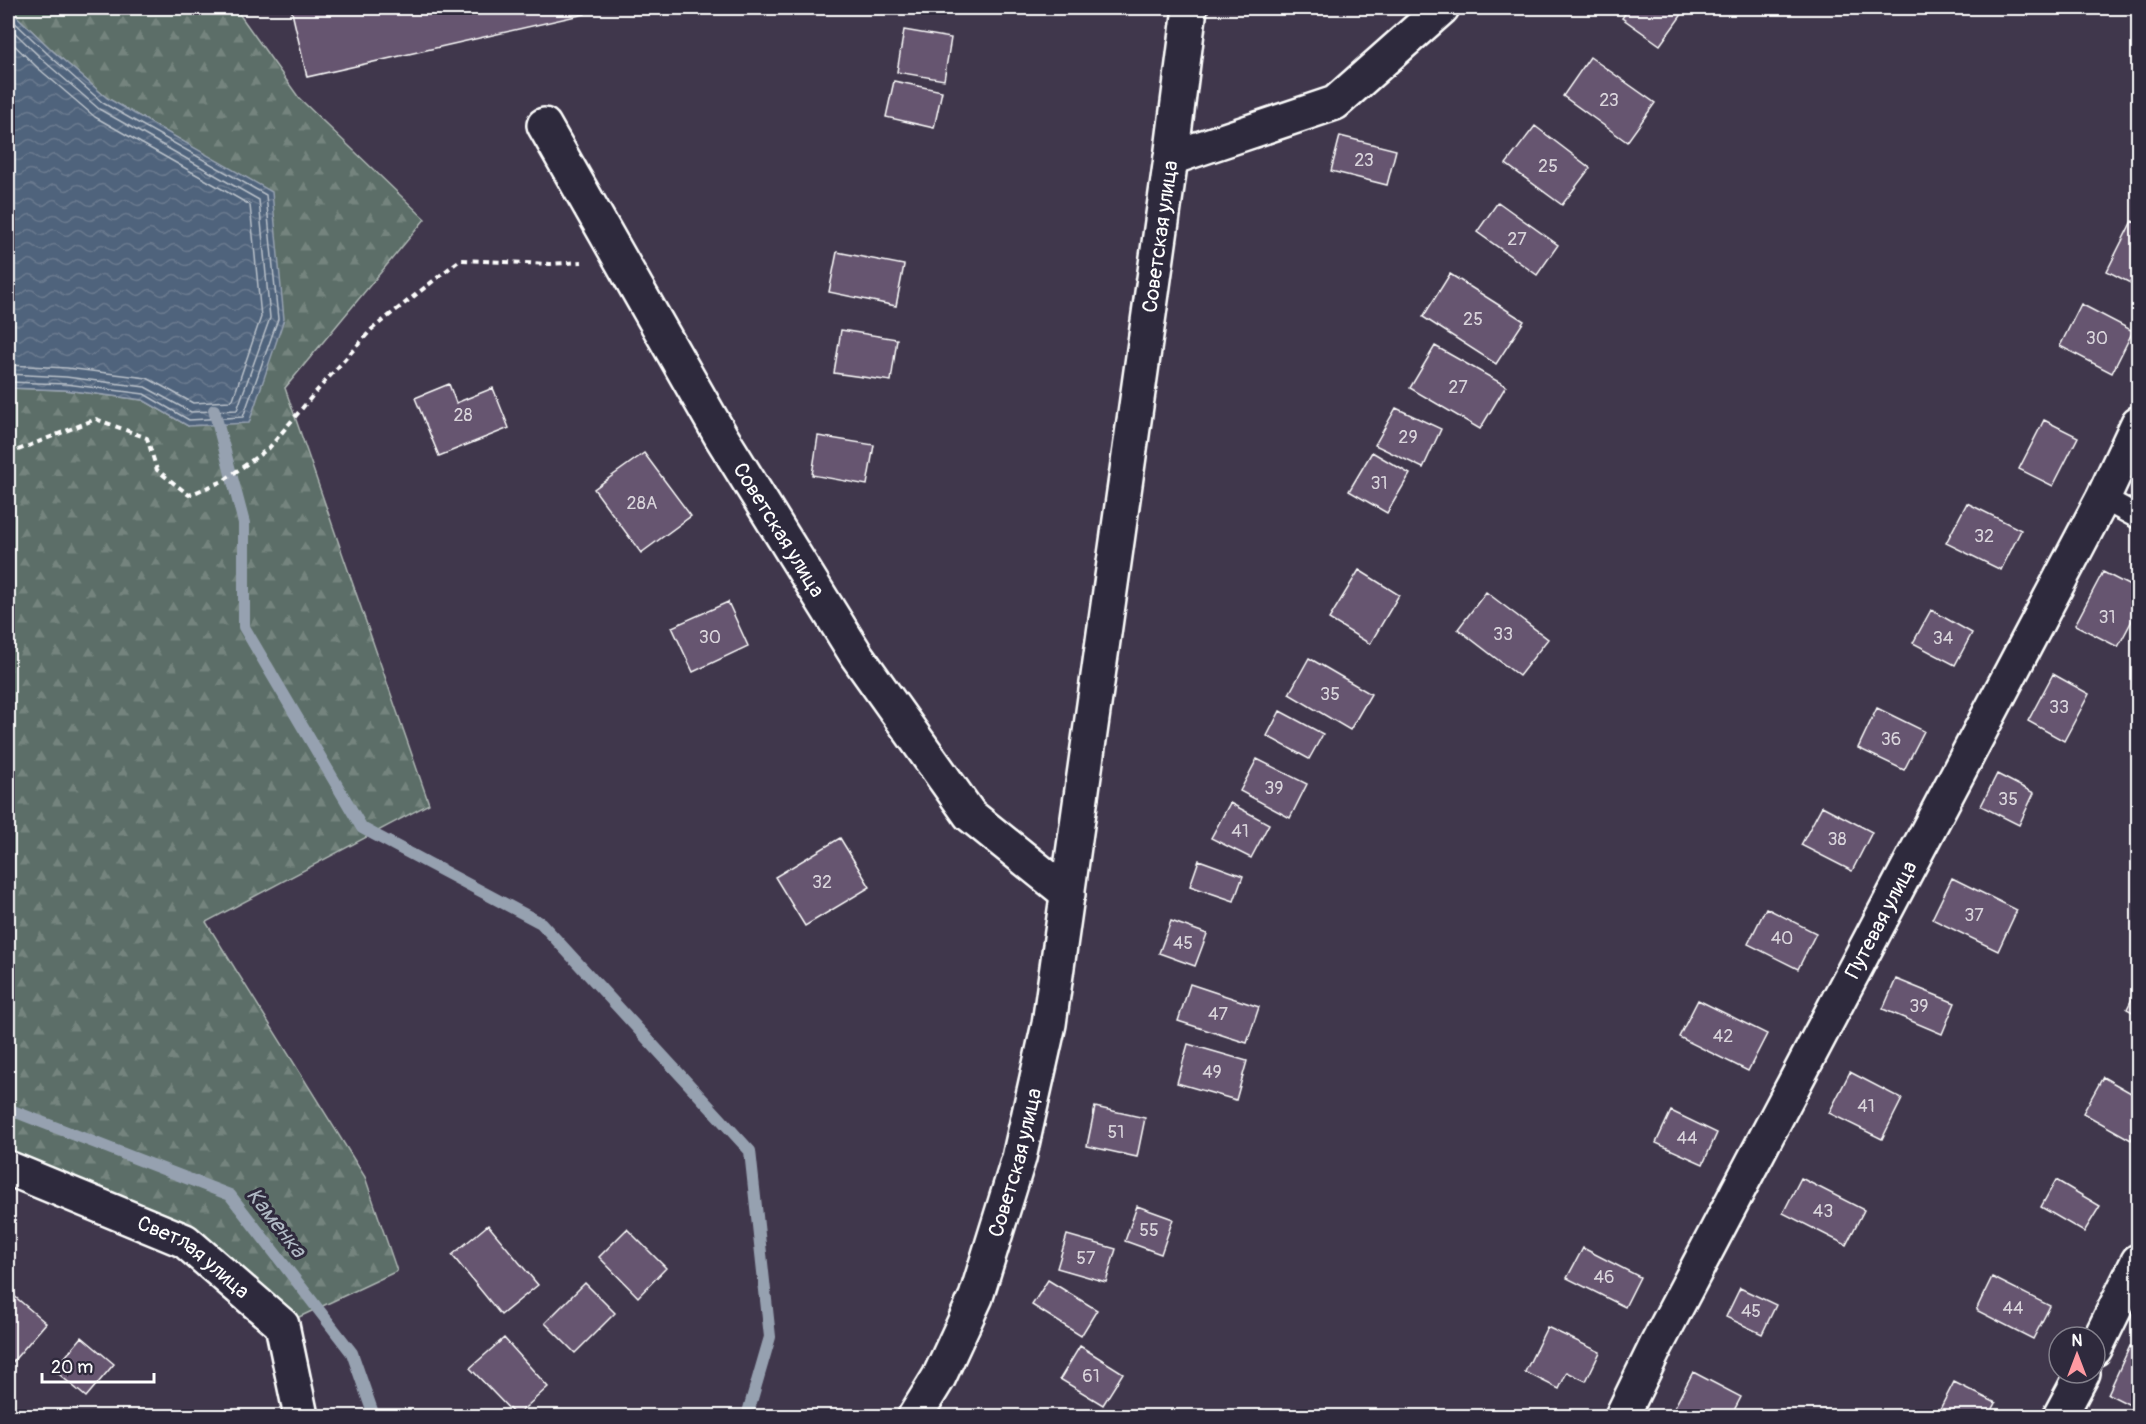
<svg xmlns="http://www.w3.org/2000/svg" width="2146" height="1424" font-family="Pangolin,sans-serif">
  <defs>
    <pattern id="forest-firs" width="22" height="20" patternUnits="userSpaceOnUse" patternTransform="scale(1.5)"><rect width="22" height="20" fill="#5b6e67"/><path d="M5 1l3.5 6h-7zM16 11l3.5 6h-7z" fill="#74847e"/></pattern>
    <pattern id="water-waves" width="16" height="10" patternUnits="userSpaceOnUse" patternTransform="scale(1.5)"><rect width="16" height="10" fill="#50637b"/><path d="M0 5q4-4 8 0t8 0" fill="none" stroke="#6a7a8f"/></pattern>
  </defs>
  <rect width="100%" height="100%" fill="#40374c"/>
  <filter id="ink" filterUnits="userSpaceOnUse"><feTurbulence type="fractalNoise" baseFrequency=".0167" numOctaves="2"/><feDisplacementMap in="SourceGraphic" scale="12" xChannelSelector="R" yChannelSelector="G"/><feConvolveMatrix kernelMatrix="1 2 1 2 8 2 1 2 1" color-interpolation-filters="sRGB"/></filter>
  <g filter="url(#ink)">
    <path fill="url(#forest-firs)" stroke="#adb6b3" stroke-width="1.5" d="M8,8H235L299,98L425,219L285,388L429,804L206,922L365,1177L397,1271L282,1325L185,1241L8,1168V388L65,390L143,400L188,426L182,141L107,98L54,52Z"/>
    <path fill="url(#water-waves)" stroke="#96a1b0" stroke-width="1.5" d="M8,8L54,52L107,98L272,192L284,319L249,423L188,426L143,400L65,390L8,388Z"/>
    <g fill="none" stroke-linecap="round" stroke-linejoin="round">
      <path stroke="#b9c1ca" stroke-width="1.5" d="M8,16L50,56L103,103L266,195L278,319L243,417L189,420L144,394L66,384L8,382
        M8,26L45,62L99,109L259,200L270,318L237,410L191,412L145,387L66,377L8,374
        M8,39L39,69L95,117L250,205L261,317L233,399L230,401L193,403L147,378L67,368L8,365"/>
      <path stroke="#96a1b0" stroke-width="12" d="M214,410L244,523V627L362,828L541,923L750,1151L770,1337L747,1416
        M8,1109L230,1195L352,1353L374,1416"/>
    </g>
    <path fill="#66556f" stroke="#fff" stroke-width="1.5" d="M291,8H583L585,14L307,77Z
      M1629,8H1676L1683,13L1660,45L1622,18Z
      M904,30L951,38L944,80L897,72Z
      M1590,57L1655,103L1627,142L1563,96Z
      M894,81L942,91L934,128L886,117Z
      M1535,126L1590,168L1562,205L1506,164Z
      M1340,136L1396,150L1387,185L1331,171Z
      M1498,202L1558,245L1537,275L1477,232Z
      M2132,221L2138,224V287L2107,271Z
      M837,252L904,265L896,306L829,292Z
      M1450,274L1524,321L1496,364L1423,317Z
      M2081,304L2133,331L2112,373L2060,346Z
      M841,330L897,339L891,381L834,373Z
      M1435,346L1506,386L1480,429L1410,388Z
      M449,384L456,403L493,388L509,428L439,456L415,398Z
      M1396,408L1441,429L1423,468L1375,445Z
      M2044,420L2078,437L2053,486L2019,469Z
      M818,436L874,445L867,485L812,475Z
      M1372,452L1410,474L1387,513L1349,491Z
      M644,453L691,516L641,553L594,489Z
      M1967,503L2021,530L2001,570L1946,543Z
      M1359,570L1399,595L1370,644L1329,619Z
      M2103,572L2138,590V609L2118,647L2075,625Z
      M1486,592L1548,639L1519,676L1458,629Z
      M728,602L748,646L693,672L672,627Z
      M1931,610L1972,633L1955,665L1913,643Z
      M1309,658L1371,694L1350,730L1289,694Z
      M2053,674L2089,694L2064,741L2028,721Z
      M1877,708L1924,731L1904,770L1858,748Z
      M1280,711L1323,734L1309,759L1267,736Z
      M1257,759L1307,784L1290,818L1240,791Z
      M1997,774L2034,793L2019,825L1981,806Z
      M1230,803L1269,824L1251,858L1211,838Z
      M1822,806L1872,832L1852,871L1801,845Z
      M840,838L870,887L805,926L775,877Z
      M1199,860L1243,876L1234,901L1190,886Z
      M1952,878L2017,910L1998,951L1932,919Z
      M1766,908L1816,933L1798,969L1748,944Z
      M1171,921L1207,934L1195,966L1159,953Z
      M1896,979L1955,1003L1942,1034L1883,1009Z
      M1190,984L1259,1007L1247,1043L1178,1021Z
      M2138,987V1015L2127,1009Z
      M1698,1000L1767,1034L1748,1071L1679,1037Z
      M1188,1044L1247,1061L1236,1100L1177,1083Z
      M1850,1072L1902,1099L1882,1139L1829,1113Z
      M2103,1077L2138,1097V1127L2131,1140L2083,1113Z
      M1095,1107L1145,1118L1137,1157L1087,1146Z
      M1671,1111L1717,1133L1703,1164L1656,1143Z
      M1801,1178L1864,1210L1846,1245L1783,1213Z
      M2056,1180L2100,1206L2084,1232L2041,1207Z
      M1137,1206L1173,1219L1161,1254L1125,1241Z
      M488,1225L538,1285L501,1315L452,1255Z
      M627,1229L666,1268L638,1297L599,1257Z
      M1067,1235L1116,1249L1106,1282L1057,1268Z
      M1583,1248L1640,1277L1625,1307L1567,1278Z
      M1992,1277L2050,1306L2033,1339L1976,1310Z
      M1048,1280L1097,1310L1081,1336L1032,1305Z
      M585,1283L615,1313L575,1353L545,1323Z
      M1740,1288L1776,1305L1762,1334L1726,1317Z
      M13,1295L46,1323L9,1366L8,1302Z
      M1547,1327L1600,1352L1586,1381L1567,1372L1559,1389L1525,1372Z
      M82,1337L114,1364L86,1397L54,1370Z
      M504,1338L548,1387L516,1416L470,1368Z
      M1080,1346L1123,1373L1103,1405L1060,1379Z
      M2130,1346L2138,1350V1409L2108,1394Z
      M1693,1372L1741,1397L1731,1416H1670Z
      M1954,1382L1996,1403L1989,1416H1950L1939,1411Z"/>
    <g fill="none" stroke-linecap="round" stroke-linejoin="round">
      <defs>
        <path id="service" d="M2103,498L2138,517"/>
        <g id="minor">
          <path id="s1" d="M544,125L722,438L857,656L970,815L1068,894"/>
          <path d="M1171,158L1335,103L1442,8"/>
          <path id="s2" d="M8,1168L185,1241L282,1325L301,1416"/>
          <path d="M2095,1349L2138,1261"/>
          <path id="s3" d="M1622,1416L1656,1346L2103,498L2138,423"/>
          <path d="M2060,1416L2083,1373"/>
        </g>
        <g id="primary">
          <path id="s4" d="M915,1416L939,1377L976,1297L1019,1158L1049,1024L1171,158L1190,8"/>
        </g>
      </defs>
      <use href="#service" stroke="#fff" stroke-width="27"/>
      <use href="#minor" stroke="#fff" stroke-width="38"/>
      <use href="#primary" stroke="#fff" stroke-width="38"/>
      <path stroke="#fff" stroke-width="4" stroke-dasharray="6 4.5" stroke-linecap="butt" d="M8,454L96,419L147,438L157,470L189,495L223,481L269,448L314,394L372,329L460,260L550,264L582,262"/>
      <use href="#service" stroke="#2f2a3d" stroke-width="22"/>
      <use href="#minor" stroke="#2f2a3d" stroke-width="33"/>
      <use href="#primary" stroke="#2f2a3d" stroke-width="33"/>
    </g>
  </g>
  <g text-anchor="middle" stroke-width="6" stroke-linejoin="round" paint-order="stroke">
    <g font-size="18" fill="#d9d4db">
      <text x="1609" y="106">23</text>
      <text x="1364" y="166">23</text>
      <text x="1548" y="172">25</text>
      <text x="1517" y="245">27</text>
      <text x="1473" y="325">25</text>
      <text x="2097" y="344">30</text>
      <text x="1458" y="393">27</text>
      <text x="463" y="421">28</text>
      <text x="1408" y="443">29</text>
      <text x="1379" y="489">31</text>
      <text x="642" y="509">28А</text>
      <text x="1984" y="542">32</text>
      <text x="2107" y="623">31</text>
      <text x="1503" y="640">33</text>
      <text x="710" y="643">30</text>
      <text x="1943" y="644">34</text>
      <text x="1330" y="700">35</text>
      <text x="2059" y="713">33</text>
      <text x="1891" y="745">36</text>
      <text x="1274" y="794">39</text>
      <text x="2008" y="805">35</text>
      <text x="1240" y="837">41</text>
      <text x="1837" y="845">38</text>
      <text x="822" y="888">32</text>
      <text x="1974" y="921">37</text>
      <text x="1782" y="944">40</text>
      <text x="1183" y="949">45</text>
      <text x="1919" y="1012">39</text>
      <text x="1218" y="1020">47</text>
      <text x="1723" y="1042">42</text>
      <text x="1212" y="1078">49</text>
      <text x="1866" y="1112">41</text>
      <text x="1116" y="1138">51</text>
      <text x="1687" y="1144">44</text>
      <text x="1823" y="1217">43</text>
      <text x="1149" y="1236">55</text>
      <text x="1086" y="1264">57</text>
      <text x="1604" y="1283">46</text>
      <text x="2013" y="1314">44</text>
      <text x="1751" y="1317">45</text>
      <text x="1091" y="1382">61</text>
    </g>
    <g font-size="21" fill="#fff" stroke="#2f2a3d">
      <text dy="7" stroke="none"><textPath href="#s4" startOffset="1212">Советская улица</textPath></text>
      <text dy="7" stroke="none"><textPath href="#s1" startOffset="468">Советская улица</textPath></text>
      <text dy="7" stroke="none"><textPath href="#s3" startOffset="560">Путевая улица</textPath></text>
      <text dy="7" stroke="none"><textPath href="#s4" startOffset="274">Советская улица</textPath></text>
      <text dy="7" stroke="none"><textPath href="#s2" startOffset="207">Светлая улица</textPath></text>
    </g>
    <g font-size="22" font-style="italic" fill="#b0b9c4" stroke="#2f2a3d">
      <text transform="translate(277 1222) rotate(52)" y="8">Каменка</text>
    </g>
  </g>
  <rect width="2146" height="1424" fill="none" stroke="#2f2a3d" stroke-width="30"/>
  <rect x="15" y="15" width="2116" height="1394" fill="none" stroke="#fff" stroke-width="2" filter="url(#ink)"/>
  <g transform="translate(2077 1355)"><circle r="28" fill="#2f2a3d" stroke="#827f8b" stroke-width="1.5"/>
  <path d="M0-4.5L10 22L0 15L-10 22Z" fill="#ff9aa2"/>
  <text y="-9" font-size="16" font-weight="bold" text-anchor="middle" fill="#ffffff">N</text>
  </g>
  <path d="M42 1373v9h112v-9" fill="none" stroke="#ffffff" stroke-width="3"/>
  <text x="51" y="1373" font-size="18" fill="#ffffff" stroke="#2f2a3d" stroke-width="4.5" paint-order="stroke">20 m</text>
</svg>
